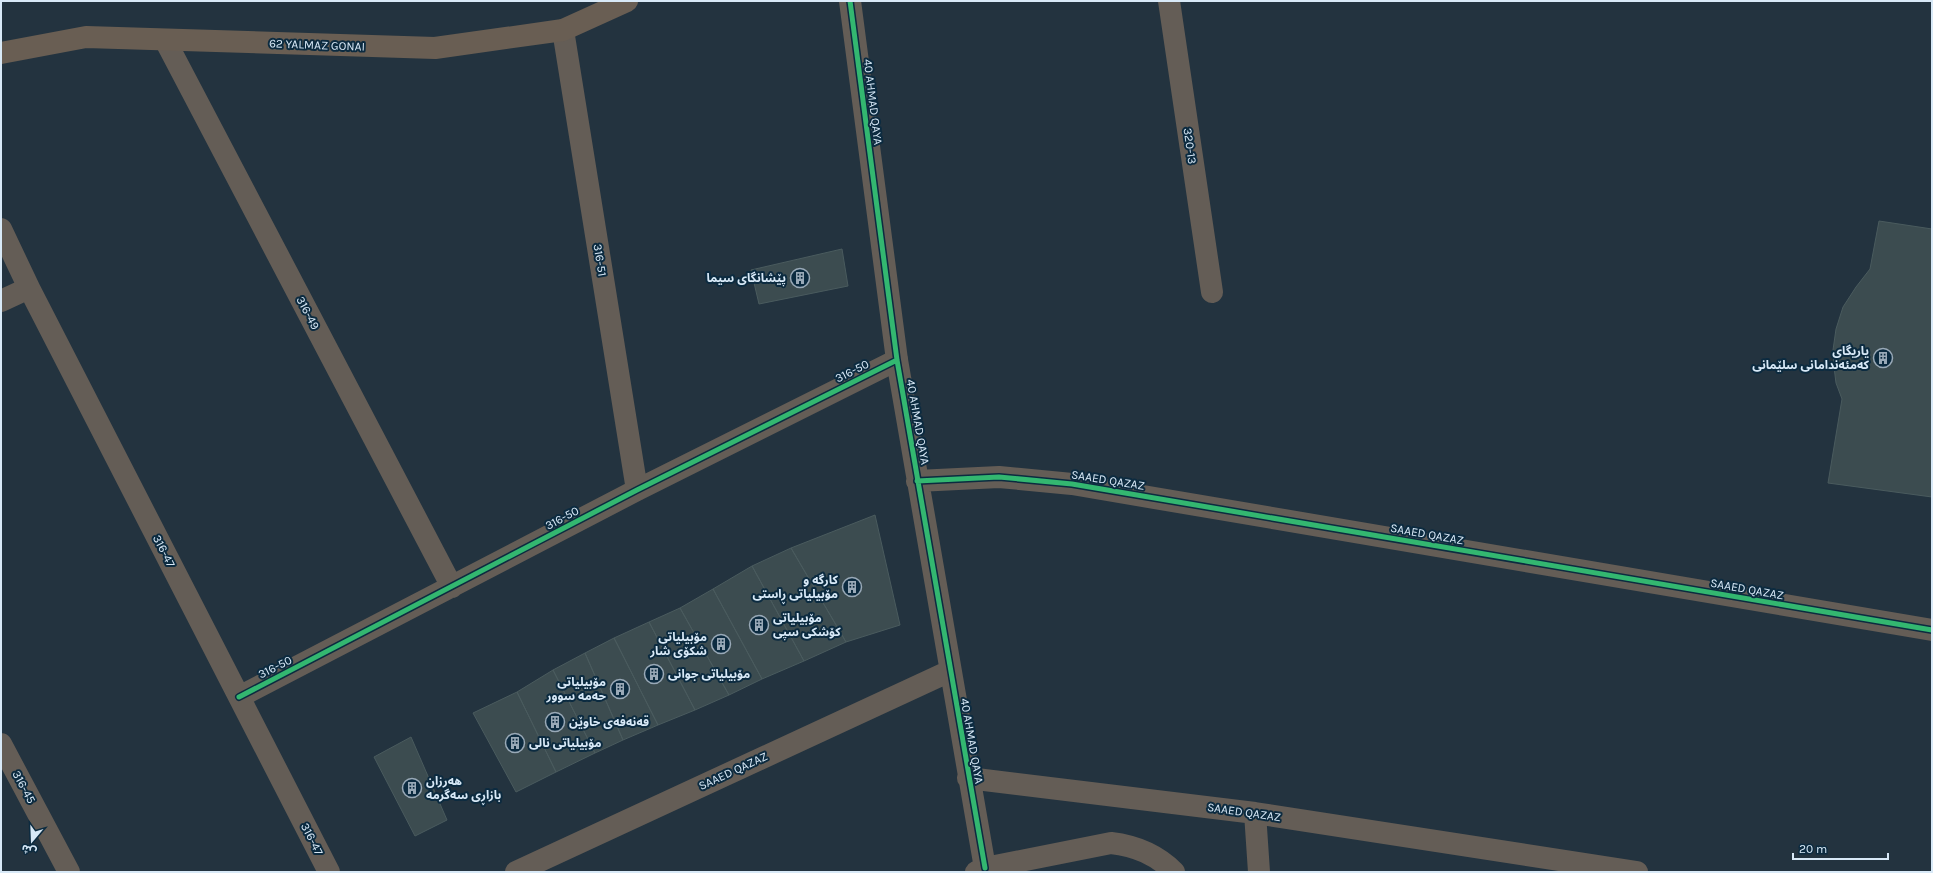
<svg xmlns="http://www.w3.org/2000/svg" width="1933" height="873" font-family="Karla,'Noto Sans Arabic',sans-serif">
  <rect width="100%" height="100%" fill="#23333f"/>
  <path fill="#3c4c50" stroke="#4a5b5e" d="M1879,221L1932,229V497L1828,483L1842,399L1836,383L1834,367L1833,350L1836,329L1843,307L1856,287L1870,269Z
    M842,249L848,286L759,304L751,270Z
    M875,515L900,625L846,642L791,548Z
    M791,548L846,642L804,661L752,566Z
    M752,566L804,661L762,679L713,589Z
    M713,589L762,679L729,695L680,608Z
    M680,608L729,695L695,710L649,622Z
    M649,622L695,710L658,725L614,638Z
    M614,638L658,725L623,740L585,653Z
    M585,653L623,740L595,753L553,670Z
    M553,670L595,753L556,772L517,692Z
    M517,692L556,772L516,792L473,713Z
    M411,737L447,820L415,836L374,757Z"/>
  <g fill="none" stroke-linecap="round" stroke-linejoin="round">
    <path stroke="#645d56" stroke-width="22" d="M1169,1L1212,292
      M563,30L637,490
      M165,40L452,587
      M1,229L29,288L329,872
      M1,301L29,288
      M239,697L637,490L897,360
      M1,744L69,872"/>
    <path stroke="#645d56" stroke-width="22" d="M850,1L897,360L985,868
      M917,481L999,477L1072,484L1932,630
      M968,778L1255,813L1637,872
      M1255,813L1259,872
      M516,872L950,671
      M976,872L985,868L1111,843C1136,846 1156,854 1174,872"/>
    <path stroke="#695e53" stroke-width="22" d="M1,53L86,37L435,48L563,30L627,1"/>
    <defs>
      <path id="cycleway" d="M850,1L897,360L985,868
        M917,481L999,477L1072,484L1932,630
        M239,697L637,490L897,360"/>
    </defs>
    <use href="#cycleway" stroke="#0c2b40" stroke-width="8"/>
    <use href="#cycleway" stroke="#33b770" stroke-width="5"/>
  </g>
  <defs>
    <symbol id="building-ring" viewBox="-11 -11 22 22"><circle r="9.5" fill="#0c2b40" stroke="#99a9b7" stroke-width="1.5"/><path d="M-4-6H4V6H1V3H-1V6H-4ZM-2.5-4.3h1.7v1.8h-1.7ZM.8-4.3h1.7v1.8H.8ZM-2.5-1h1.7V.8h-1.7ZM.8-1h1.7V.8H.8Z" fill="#99a9b7"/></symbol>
  </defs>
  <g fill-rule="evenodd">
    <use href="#building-ring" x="789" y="267" width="22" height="22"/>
    <use href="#building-ring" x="1872" y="347" width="22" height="22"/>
    <use href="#building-ring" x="841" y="576" width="22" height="22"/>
    <use href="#building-ring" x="748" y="614" width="22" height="22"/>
    <use href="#building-ring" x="710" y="633" width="22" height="22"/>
    <use href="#building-ring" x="643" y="663" width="22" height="22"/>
    <use href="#building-ring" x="609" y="678" width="22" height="22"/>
    <use href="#building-ring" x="544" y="711" width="22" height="22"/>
    <use href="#building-ring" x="504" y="732" width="22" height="22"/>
    <use href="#building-ring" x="401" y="777" width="22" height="22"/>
  </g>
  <g text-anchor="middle" stroke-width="4" stroke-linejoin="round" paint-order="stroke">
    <g font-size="12" fill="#d8e9f7" stroke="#0c2b40">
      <text transform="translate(317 45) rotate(2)" y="4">62 YALMAZ GONAI</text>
      <text transform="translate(873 102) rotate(83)" y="4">40 AHMAD QAYA</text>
      <text transform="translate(1190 146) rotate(82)" y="4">320-13</text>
      <text transform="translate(600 260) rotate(81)" y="4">316-51</text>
      <text transform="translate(308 313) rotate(62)" y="4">316-49</text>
      <text transform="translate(852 371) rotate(-27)" y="4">316-50</text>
      <text transform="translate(918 422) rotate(80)" y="4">40 AHMAD QAYA</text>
      <text transform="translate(1108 480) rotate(9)" y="4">SAAED QAZAZ</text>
      <text transform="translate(562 518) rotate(-28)" y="4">316-50</text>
      <text transform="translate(1427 534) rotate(10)" y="4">SAAED QAZAZ</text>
      <text transform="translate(164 551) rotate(63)" y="4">316-47</text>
      <text transform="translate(1747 589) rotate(10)" y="4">SAAED QAZAZ</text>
      <text transform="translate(275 667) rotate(-27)" y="4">316-50</text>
      <text transform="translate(972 741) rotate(80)" y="4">40 AHMAD QAYA</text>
      <text transform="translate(733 771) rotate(-25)" y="4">SAAED QAZAZ</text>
      <text transform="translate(24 787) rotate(62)" y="4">316-45</text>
      <text transform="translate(1244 812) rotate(8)" y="4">SAAED QAZAZ</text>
      <text transform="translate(312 839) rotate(63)" y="4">316-47</text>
    </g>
    <g font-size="12" font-weight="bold" fill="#d8e9f7" stroke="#0c2b40" text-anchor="end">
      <text x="786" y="282">پێشانگای سیما</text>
      <text x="1869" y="355">یاریگای<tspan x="1869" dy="14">کەمئەندامانی سلێمانی</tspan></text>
      <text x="838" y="584">کارگە و<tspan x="838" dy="14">مۆبیلیاتی ڕاستی</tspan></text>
      <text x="773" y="622" text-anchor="start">مۆبیلیاتی<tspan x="773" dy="14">کۆشکی سپی</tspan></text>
      <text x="707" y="641">مۆبیلیاتی<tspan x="707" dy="14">شکۆی شار</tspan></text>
      <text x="668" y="678" text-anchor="start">مۆبیلیاتی جوانی</text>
      <text x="606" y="686">مۆبیلیاتی<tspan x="606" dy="14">حەمە سوور</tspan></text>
      <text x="569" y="726" text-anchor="start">قەنەفەی خاوێن</text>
      <text x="529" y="747" text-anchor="start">مۆبیلیاتی نالی</text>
      <text x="426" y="785" text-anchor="start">هەرزان<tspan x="426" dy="14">بازاڕی سەگرمە</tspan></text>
    </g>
  </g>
  <rect width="1933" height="873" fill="none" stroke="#d8e9f7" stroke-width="4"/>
  <g transform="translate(32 841) rotate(199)" stroke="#0c2b40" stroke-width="3" paint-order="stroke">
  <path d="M0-3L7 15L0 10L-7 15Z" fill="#d8e9f7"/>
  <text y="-6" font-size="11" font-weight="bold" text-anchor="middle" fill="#d8e9f7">ش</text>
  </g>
  <path d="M1793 853v6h95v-6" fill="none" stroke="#d8e9f7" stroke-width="2"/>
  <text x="1799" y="853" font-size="12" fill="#d8e9f7" stroke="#0c2b40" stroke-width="3" paint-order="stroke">20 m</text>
</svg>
